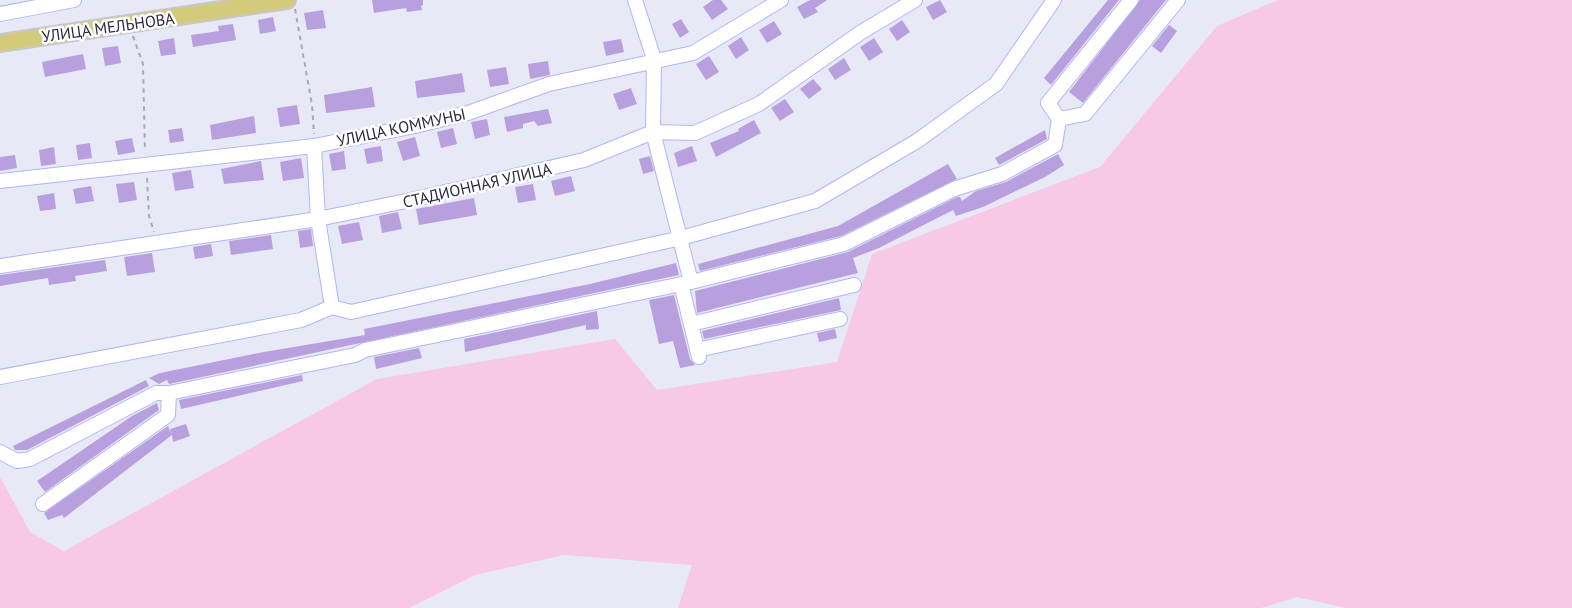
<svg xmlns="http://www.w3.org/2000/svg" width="1572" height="608" font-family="'PT Sans',sans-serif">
  <rect width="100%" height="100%" fill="#e8e9f7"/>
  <path fill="#f7c9e4" d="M1278,0H1572V608H1346L1297,597L1261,608H678L692,565L564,555L475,575L409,608H0V477L30,532L64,551L377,379L615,339L657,390L837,362L872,254L1100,167L1217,26Z"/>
  <path fill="#b8a0de" d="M372,0H423V5L421,6L422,10L407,12L406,8L374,13Z
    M713,0H721L728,9L712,20L703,7Z
    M810,0H827L815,8L818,12L804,19L797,7Z
    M940,0L947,12L933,20L926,7Z
    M1108,0H1119L1051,85L1044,78Z
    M1140,0H1166L1083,103L1069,92Z
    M323,10L326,28L307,30L304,13Z
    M273,17L276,31L260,34L258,20Z
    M681,19L689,32L680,38L672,24Z
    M902,20L910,32L897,41L889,29Z
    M774,21L782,34L767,43L759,30Z
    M233,24L236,40L193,47L191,35L219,31L218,26Z
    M1169,25L1177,31L1161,53L1152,46Z
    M741,37L749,50L736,59L728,46Z
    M174,38L176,54L161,56L158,41Z
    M874,38L883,52L869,61L860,47Z
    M621,39L624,52L606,56L603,42Z
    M118,46L121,63L105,66L102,48Z
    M83,54L86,69L45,77L42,62Z
    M709,56L719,72L706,80L696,64Z
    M844,58L851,70L835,80L828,69Z
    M548,61L550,75L530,79L528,64Z
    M506,67L509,84L490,87L487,70Z
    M462,73L465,92L417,98L415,81Z
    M813,79L822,89L809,99L800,89Z
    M372,87L375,107L326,113L324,95Z
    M631,88L637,104L619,110L613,94Z
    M785,99L794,112L780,121L771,108Z
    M297,105L300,124L280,127L277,108Z
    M548,109L552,123L538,126L534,121L523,124V128L507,132L504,117Z
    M254,116L256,133L212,140L210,125Z
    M487,119L490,135L475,139L471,122Z
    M754,120L761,133L716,157L710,143L739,131L738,129Z
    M182,128L184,141L170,143L168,130Z
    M453,128L457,144L441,148L437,132Z
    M1045,130L1047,139L999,165L995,158Z
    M415,137L420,156L403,161L397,142Z
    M132,138L135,152L118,155L115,141Z
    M90,143L92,158L78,160L76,145Z
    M381,146L383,161L367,164L364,149Z
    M692,146L697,161L678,167L674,153Z
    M54,147L56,164L41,166L39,150Z
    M344,151L346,169L332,171L329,154Z
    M1058,154L1064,165L1045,177L983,207L956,216L953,210L879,248L853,258L858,273L697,313L695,291L848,252L957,197H960L962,201L976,191L1006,182Z
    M15,155L17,168L0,171V157Z
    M650,156L654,171L643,174L639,159Z
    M301,158L304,178L283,181L280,162Z
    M261,161L264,180L224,184L221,169Z
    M948,164L957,179L841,236L700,271L698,264L838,226Z
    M191,170L194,188L175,191L172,173Z
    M571,176L575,191L555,196L551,181Z
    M134,182L137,200L119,203L116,184Z
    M533,184L536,200L518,203L515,187Z
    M91,186L94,201L76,204L73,189Z
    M54,193L56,209L40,211L37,196Z
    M474,198L477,215L419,225L416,209Z
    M398,212L402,229L382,233L379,216Z
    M359,222L363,240L342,244L338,226Z
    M311,229L313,246L300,248L298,231Z
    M271,235L273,249L231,255L229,241Z
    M211,244L213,256L195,259L193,247Z
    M152,253L155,272L127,276L124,257Z
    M105,260L107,271L75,276L76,281L49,285L48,278L0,286V275Z
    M676,263L679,275L169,384L167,380L159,384L149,378L160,373L264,352L365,335L364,329L590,284Z
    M674,295L690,359L695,365L680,368L673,341L659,344L649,300Z
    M839,298L841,310L704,339L702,331Z
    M597,311L599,329L586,330V325L465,352L464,339Z
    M835,329L837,338L819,342L817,333Z
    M419,348L422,358L376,369L374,357Z
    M302,375L303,381L181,409L179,400Z
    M146,380L149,386L27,450H15L13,446Z
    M157,403L159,410L45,492L37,481L132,416Z
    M186,424L190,436L173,442L172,435L64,518L62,515L48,520L44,513L168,426L172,435L170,429Z"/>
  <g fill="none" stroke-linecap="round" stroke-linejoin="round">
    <defs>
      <path id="minor" d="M635,0L654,59L653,132L691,282
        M0,14L74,0
        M1059,119L1048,103L1131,0
        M314,146L318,219L332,307
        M0,181L314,146L415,126L468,113L549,84L693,53L781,0
        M0,266L318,219L411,200L584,160L653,132L695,133L759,104L860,33L915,0
        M681,284L699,357
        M691,324L854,285
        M697,350L840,319
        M0,377L301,320L332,307L351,312L681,238L815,201L917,141L996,84L1054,0
        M0,452L17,461L30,459L156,393H169L355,355L365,350L691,282L844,244L954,189L1002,174L1055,145L1059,119L1085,114L1178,0
        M43,504L168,415L169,393"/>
      <path id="major" d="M0,43L287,0"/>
    </defs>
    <use href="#minor" stroke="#b2b5f5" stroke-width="16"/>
    <use href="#major" stroke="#c7c7ce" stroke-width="20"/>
    <path stroke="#a7a7b9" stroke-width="2" stroke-dasharray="4.5 4.5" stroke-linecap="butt" d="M295,9L312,105L314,134
      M133,36L143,64L145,151
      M147,178L149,216L154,232"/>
    <use href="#minor" stroke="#fff" stroke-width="14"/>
    <use href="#major" stroke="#d3ca7c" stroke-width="16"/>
  </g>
  <g text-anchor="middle" stroke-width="5" stroke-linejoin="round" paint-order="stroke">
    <g font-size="16" fill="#292942" stroke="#fff">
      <text transform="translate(108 27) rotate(-8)" y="6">УЛИЦА МЕЛЬНОВА</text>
      <text transform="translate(401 127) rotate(-12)" y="6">УЛИЦА КОММУНЫ</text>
      <text transform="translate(477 185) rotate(-13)" y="6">СТАДИОННАЯ УЛИЦА</text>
    </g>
  </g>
</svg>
